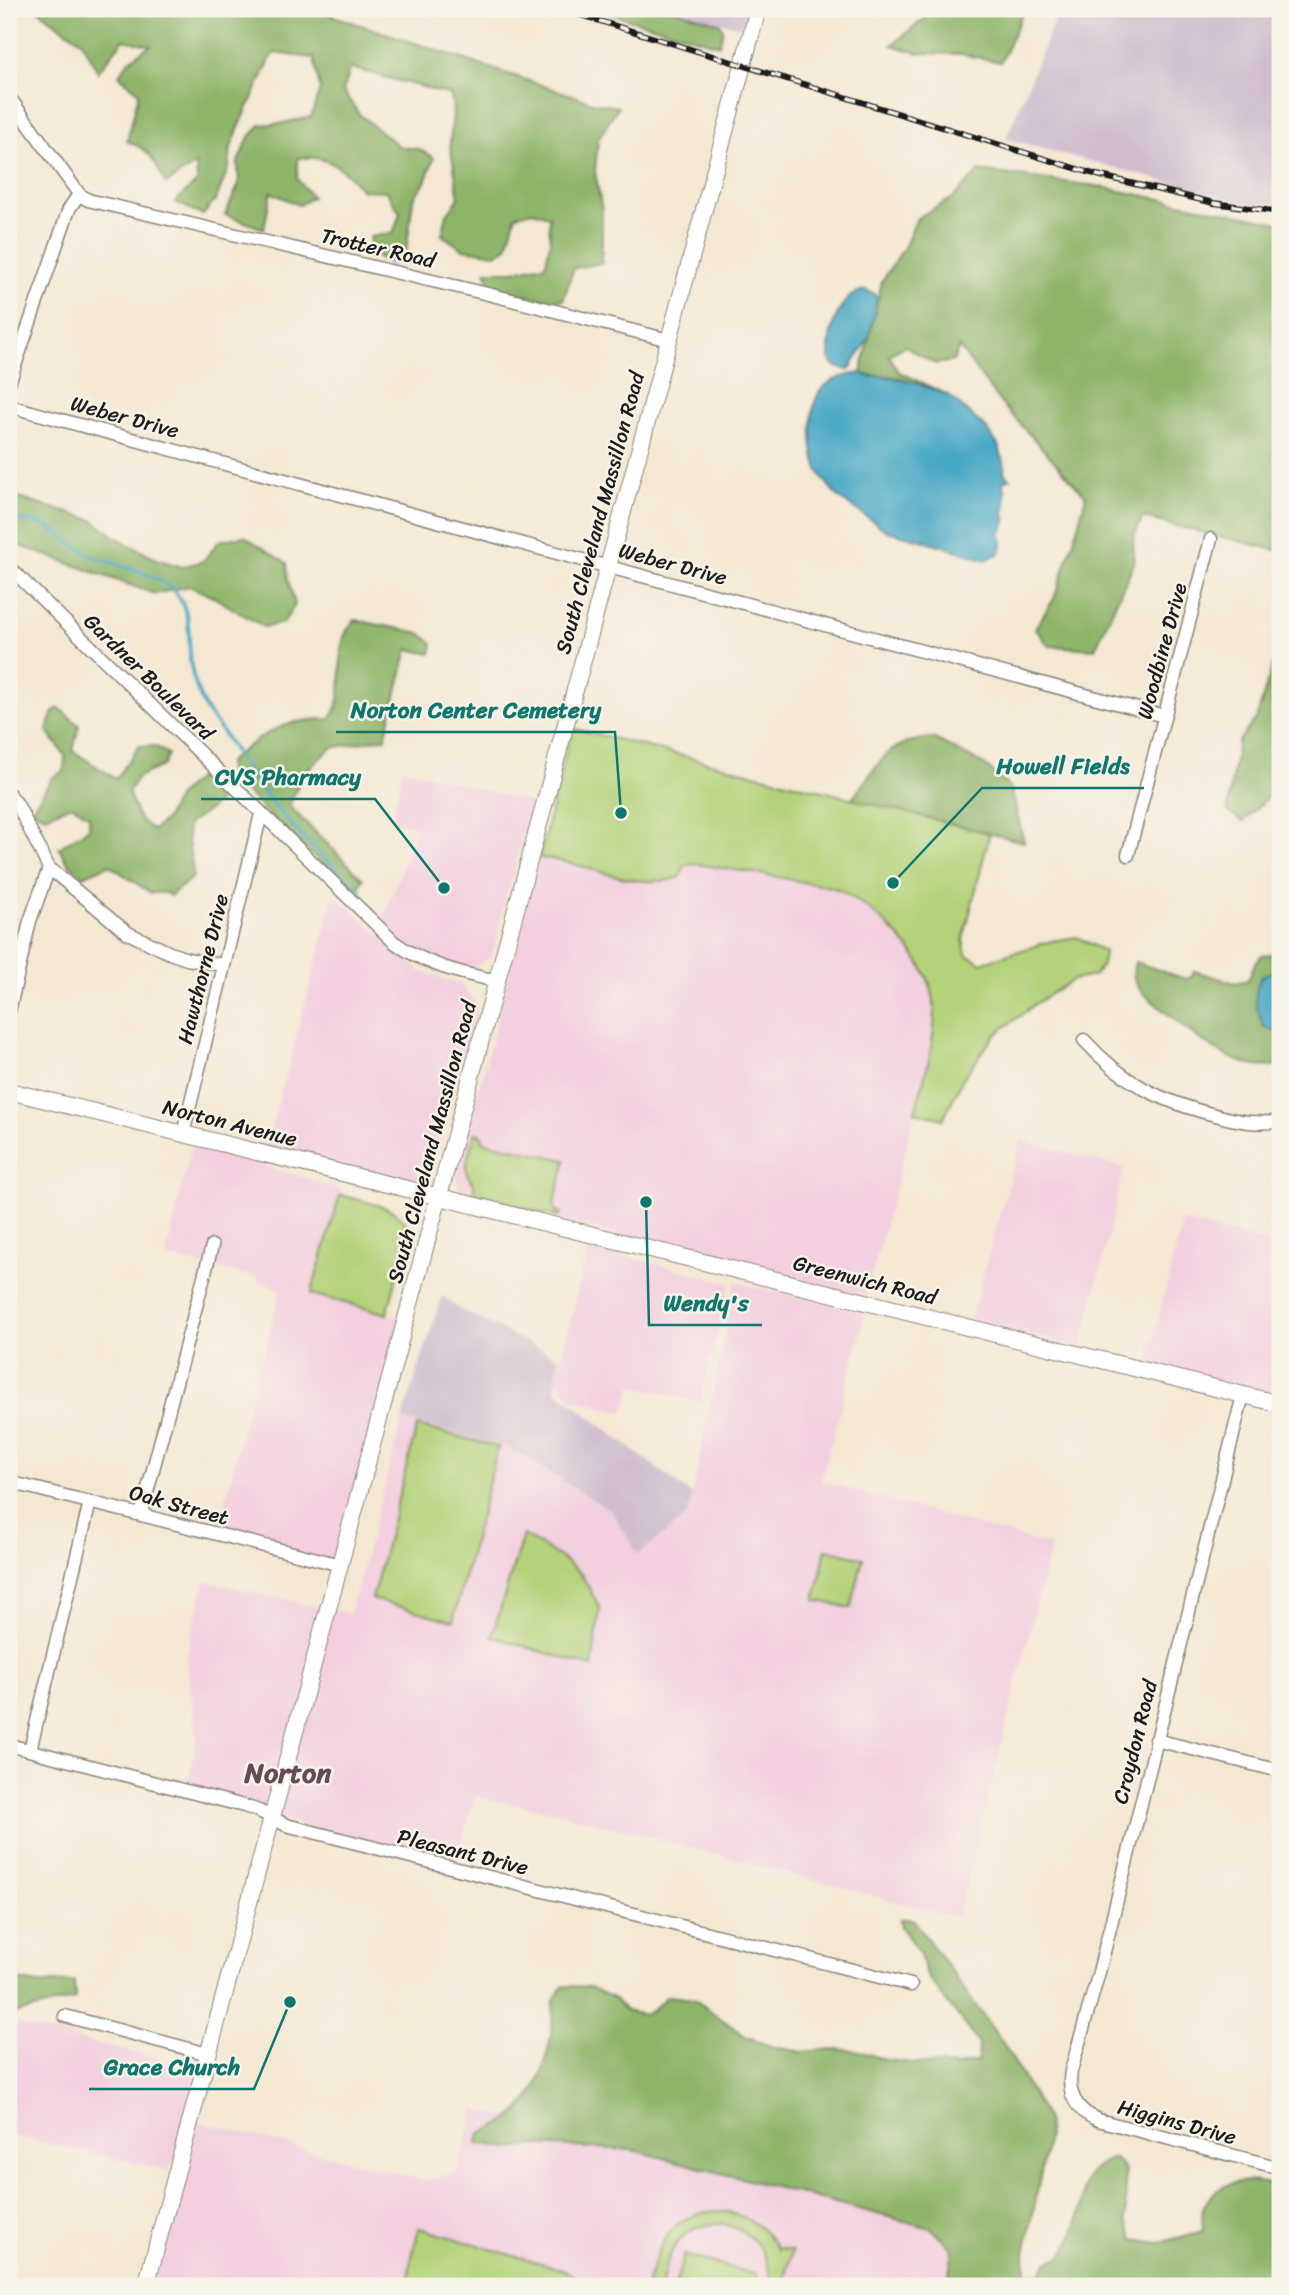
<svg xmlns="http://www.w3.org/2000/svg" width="1289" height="2295" font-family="Sriracha,sans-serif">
  <rect width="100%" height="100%" fill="#f7f3e8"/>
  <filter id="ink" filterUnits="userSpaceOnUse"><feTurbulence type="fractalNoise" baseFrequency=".0143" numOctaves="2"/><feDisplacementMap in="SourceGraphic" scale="14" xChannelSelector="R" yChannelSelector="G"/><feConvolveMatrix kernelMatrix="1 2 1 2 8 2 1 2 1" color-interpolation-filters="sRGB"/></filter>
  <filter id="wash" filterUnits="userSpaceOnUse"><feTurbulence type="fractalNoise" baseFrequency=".00686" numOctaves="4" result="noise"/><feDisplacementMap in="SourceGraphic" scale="28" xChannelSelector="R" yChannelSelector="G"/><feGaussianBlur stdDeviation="1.57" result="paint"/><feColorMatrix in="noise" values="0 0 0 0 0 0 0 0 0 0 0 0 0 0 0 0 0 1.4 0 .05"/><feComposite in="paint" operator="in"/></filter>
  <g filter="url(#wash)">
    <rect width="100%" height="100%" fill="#f4e8d3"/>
    <path fill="#f3cfdf" d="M403,768L533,803L501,915L496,944L490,957L471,970L457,968L412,949L381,924L417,828L392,819Z
      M539,858L630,878L657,880L677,878L680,877L685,865L697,864L778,876L839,889L886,923L904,943L921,967L931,988L934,1004L932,1034L929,1061L866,1296L471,1198L459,1187L456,1177Z
      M334,895L421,972L460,984L475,1002L476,1015L431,1172L426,1180L387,1178L266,1149Z
      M1021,1140L1124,1168L1082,1348L970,1320Z
      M191,1146L293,1174L341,1190L311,1294L407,1319L341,1565L218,1535L240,1438L281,1289L259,1283L256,1277L166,1257Z
      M1183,1221L1280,1245V1401L1146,1368Z
      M588,1247L730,1283L700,1402L632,1385L624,1412L571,1399L556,1381Z
      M735,1282L866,1313L821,1481L1051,1546L958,1918L555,1812L475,1797L456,1859V1870L186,1791L197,1739L187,1656L205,1581L350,1614L402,1420L508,1447L611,1512L638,1555L688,1515Z
      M9,2022L199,2069L170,2171L9,2135Z
      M475,2109L964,2236L949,2286H152L196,2121L427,2181L457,2171Z"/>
    <path fill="#cfbdce" d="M667,9H751L746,28Z
      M1059,9H1280V199L1276,203L1254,205L1006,139Z
      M442,1296L459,1309L559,1358L555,1390L692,1495L688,1515L638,1555L611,1511L508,1447L402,1420Z"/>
    <path fill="#b3d279" stroke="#68774a" stroke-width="2" d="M572,728L910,813L912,810L936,819L990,833L963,940L966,954L981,963L1051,941L1077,937L1104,951L1102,966L1093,976L1073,980L1035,1004L995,1035L962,1080L943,1119L915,1112C924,1080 938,1034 934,1001C928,956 877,911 840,890C831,886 818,885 808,883C772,875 734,870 697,864L685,865L680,877C635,893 584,860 539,858Z
      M475,1133L481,1135L484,1142L566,1160L554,1205L556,1211L561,1213L558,1217L483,1196L474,1192V1184C459,1172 471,1149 475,1133Z
      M340,1195C362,1202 404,1205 409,1232L387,1314L311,1294Z
      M417,1426L498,1447L453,1621L372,1599Z
      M523,1535L560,1557L581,1574L600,1608L592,1667L492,1636Z
      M826,1549L863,1558L851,1608L815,1600Z
      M724,2211C749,2216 766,2228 778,2250L779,2248L792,2251L783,2286H769C776,2236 714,2202 679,2241C667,2254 665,2271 661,2286H647C659,2242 672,2210 724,2211Z
      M419,2228L566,2271L578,2279L584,2286H408L410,2265Z
      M684,2255L758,2275L755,2286H675Z"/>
    <path fill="#8eb469" stroke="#556842" stroke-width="2" d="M37,9H313L595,103L618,107L598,139L595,171L602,211V263L574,268L563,300H547L492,288L485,271H513L545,265L550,243L549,216L533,211L516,215L507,247L496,254L463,249L442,235L447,214L459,198L450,144L453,112L451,95L351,68L343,91L359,114L400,147L419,149L434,158L425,182L413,199L405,261L391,263L369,254L370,237L393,233L400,213L386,191L362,190C344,168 328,155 298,158L297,179L312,197L299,205L271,192L264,229L225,215L239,184L238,162L248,139L260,125L283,123L311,117L320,89L314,58L273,53L240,125L231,147L229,167L216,199L203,215L175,202L197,182L196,164L166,184C154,160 152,151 127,141L139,93L119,75L129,61L150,45L123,40L98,72L82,42Z
      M594,9H672L720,23L723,30L719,45Z
      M930,9H1024L1001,62L960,54L918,53L892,45L925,18Z
      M979,171L1096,186L1280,223V551L1175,526L1143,517L1133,538L1134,563L1095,649L1049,646L1035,628L1054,599L1074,540L1086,496L1000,402L959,347L953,361L935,364L905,346L889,355L899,372L948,395C929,387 910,380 889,376C879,375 871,377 861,373L882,281L905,246L917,218L953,198Z
      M11,496L93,520L117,538L154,558L182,567L203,561L219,541L244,536L287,563L288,579L295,605L283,623L264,627L210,595L189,586L155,594L9,542V497Z
      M355,620L420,633L433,643L431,654L408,649L385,738L331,748L303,774L289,806L363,879L358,891C311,859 270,814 228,775V762C263,734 284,718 330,719C353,690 327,647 355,620Z
      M1280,640V790L1268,797L1243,822L1227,811L1238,742L1257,717Z
      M59,708L79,725L73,751L116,779L139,746H155L168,754L164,765L138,777L128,792L139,819L153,830L165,820L179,795L203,773L215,783L222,797L208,811L188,824C185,844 193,857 193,877L170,896L166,893H151L109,865L83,876L68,863L59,848L89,828V816L72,805L45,816L31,810L53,777L64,771L65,756L47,730L54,711Z
      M933,738L985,765L1011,789L1024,842L851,799C881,764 884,741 933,738Z
      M1280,954V1064C1237,1080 1176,1020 1144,994C1135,984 1131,977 1135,962L1186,979L1192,977L1194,971L1235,983L1248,980L1255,963L1262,955Z
      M900,1919H913L1005,2046L1047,2120L1048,2137L1025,2254L1026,2273L1040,2274L1048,2261L1061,2257C1068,2246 1074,2233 1078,2221C1087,2192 1078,2168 1115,2158L1125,2171L1126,2220L1134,2239L1159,2243L1203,2231C1203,2225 1201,2215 1203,2209C1217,2176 1252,2179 1280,2186V2286H947L953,2249L931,2228L633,2150L534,2145L514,2149L477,2143L481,2133C532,2116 546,2075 552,2026C555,2006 549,2004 563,1986L590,1987L615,1999L625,2011L645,2015L668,1996L694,1999L745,2036L770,2046L801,2052L833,2049L859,2051L886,2060L922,2064L958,2066L978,2061L979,2044L926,1975L920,1954L901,1927Z
      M9,1979L39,1984L74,1982L75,1999L9,2015Z"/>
    <path fill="#46a7c5" stroke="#316270" stroke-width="2" d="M865,290L875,294L877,300L869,338L849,370L837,367L831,363C824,339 838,294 865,290Z
      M861,373L870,377L883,376L907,380L948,395L987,429L998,445L1005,466L1004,473L1010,479L1004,480L1003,483L1005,489L1006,507L1004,511L1006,522L1000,534L1003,541L1000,553L986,560L937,544L887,531L838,497C832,489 823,481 819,471C810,453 808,406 821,390C832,378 846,375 861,373Z
      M1280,969V1033L1264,1027C1255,1005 1252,998 1261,976Z"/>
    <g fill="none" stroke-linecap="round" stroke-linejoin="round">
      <path stroke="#46a7c5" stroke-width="3.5" d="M9,510C27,527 20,518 41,524C60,530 72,547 90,555C110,563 160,575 173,590C194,612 187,639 191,666C193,679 199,695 204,706C209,716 217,724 223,733C264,800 303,841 362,893"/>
    </g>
  </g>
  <g filter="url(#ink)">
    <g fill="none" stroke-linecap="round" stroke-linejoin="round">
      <defs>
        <path id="minor" d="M9,97L79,194L88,200L488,294L669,340
          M9,383L69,209L79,194
          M9,406L1164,716
          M9,567L394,942C425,965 460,973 497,981
          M9,794L17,804L49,868L114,922L128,933L170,953L187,959L223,965
          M1128,855L1211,539
          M9,1011L30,921L49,868
          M1084,1040C1123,1083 1160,1101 1215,1115C1237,1121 1257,1125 1280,1121
          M183,1134L261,814
          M1243,1395L1099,1972L1071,2071C1067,2095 1077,2111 1098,2120L1280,2168
          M9,1482L341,1565
          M141,1515L212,1246
          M1156,1740L1280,1771
          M9,1745L244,1806L259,1811L286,1825L911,1985
          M30,1750L90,1502
          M65,2016L208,2054"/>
        <path id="major" d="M9,1091L1280,1404
          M146,2286L758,9"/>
      </defs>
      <use href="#minor" stroke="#888278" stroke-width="15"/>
      <use href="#major" stroke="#888278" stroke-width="18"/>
      <use href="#minor" stroke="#fff" stroke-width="12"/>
      <use href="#major" stroke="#fff" stroke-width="16"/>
      <defs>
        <path id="rail" d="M561,9L1097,175L1214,203L1280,212"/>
      </defs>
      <use href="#rail" stroke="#1c1c1c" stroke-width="6"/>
      <use href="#rail" stroke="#f7f3e8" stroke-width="3.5" stroke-dasharray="10" stroke-linecap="butt"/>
    </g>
  </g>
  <g text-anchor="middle" stroke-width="5" stroke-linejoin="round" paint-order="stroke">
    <g font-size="21" fill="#1c1c1c" stroke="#f7f3e8">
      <text transform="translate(378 248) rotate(13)" y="7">Trotter Road</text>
      <text transform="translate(125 417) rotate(15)" y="7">Weber Drive</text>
      <text transform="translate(600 513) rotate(-75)" y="7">South Cleveland Massillon Road</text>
      <text transform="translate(673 564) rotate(15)" y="7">Weber Drive</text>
      <text transform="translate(1162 651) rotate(-75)" y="7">Woodbine Drive</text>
      <text transform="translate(149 677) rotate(44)" y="7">Gardner Boulevard</text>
      <text transform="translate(203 969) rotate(-76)" y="7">Hawthorne Drive</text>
      <text transform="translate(230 1123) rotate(14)" y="7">Norton Avenue</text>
      <text transform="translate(432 1142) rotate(-75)" y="7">South Cleveland Massillon Road</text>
      <text transform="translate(865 1280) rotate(14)" y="7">Greenwich Road</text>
      <text transform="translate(179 1505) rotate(15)" y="7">Oak Street</text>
      <text transform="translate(1135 1742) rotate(-76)" y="7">Croydon Road</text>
      <text transform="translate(463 1852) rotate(14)" y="7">Pleasant Drive</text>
      <text transform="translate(1177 2122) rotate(15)" y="7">Higgins Drive</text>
    </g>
    <g font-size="28" font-weight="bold" fill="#634b58" stroke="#f7f3e8">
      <text x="288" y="1782">Norton</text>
    </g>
  </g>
  <path fill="none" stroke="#0f766e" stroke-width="2.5" d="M621 813L615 732H336M893 883L982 788H1144M444 888L375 799H201M646 1202L649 1325H762M290 2002L254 2089H89"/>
  <g fill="#0f766e" stroke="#f7f3e8" stroke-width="2.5">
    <circle cx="621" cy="813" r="7"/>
    <circle cx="893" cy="883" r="7"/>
    <circle cx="444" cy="888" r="7"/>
    <circle cx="646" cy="1202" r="7"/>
    <circle cx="290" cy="2002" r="7"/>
  </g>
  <g font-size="23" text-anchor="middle" font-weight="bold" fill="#0f766e" stroke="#f7f3e8" stroke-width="5" stroke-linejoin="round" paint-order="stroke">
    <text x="476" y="718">Norton Center Cemetery</text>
    <text x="1063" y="774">Howell Fields</text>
    <text x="288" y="785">CVS Pharmacy</text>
    <text x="706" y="1311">Wendy's</text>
    <text x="172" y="2075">Grace Church</text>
  </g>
  <rect width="1289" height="2295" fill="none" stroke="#f7f3e8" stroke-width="35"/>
</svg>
